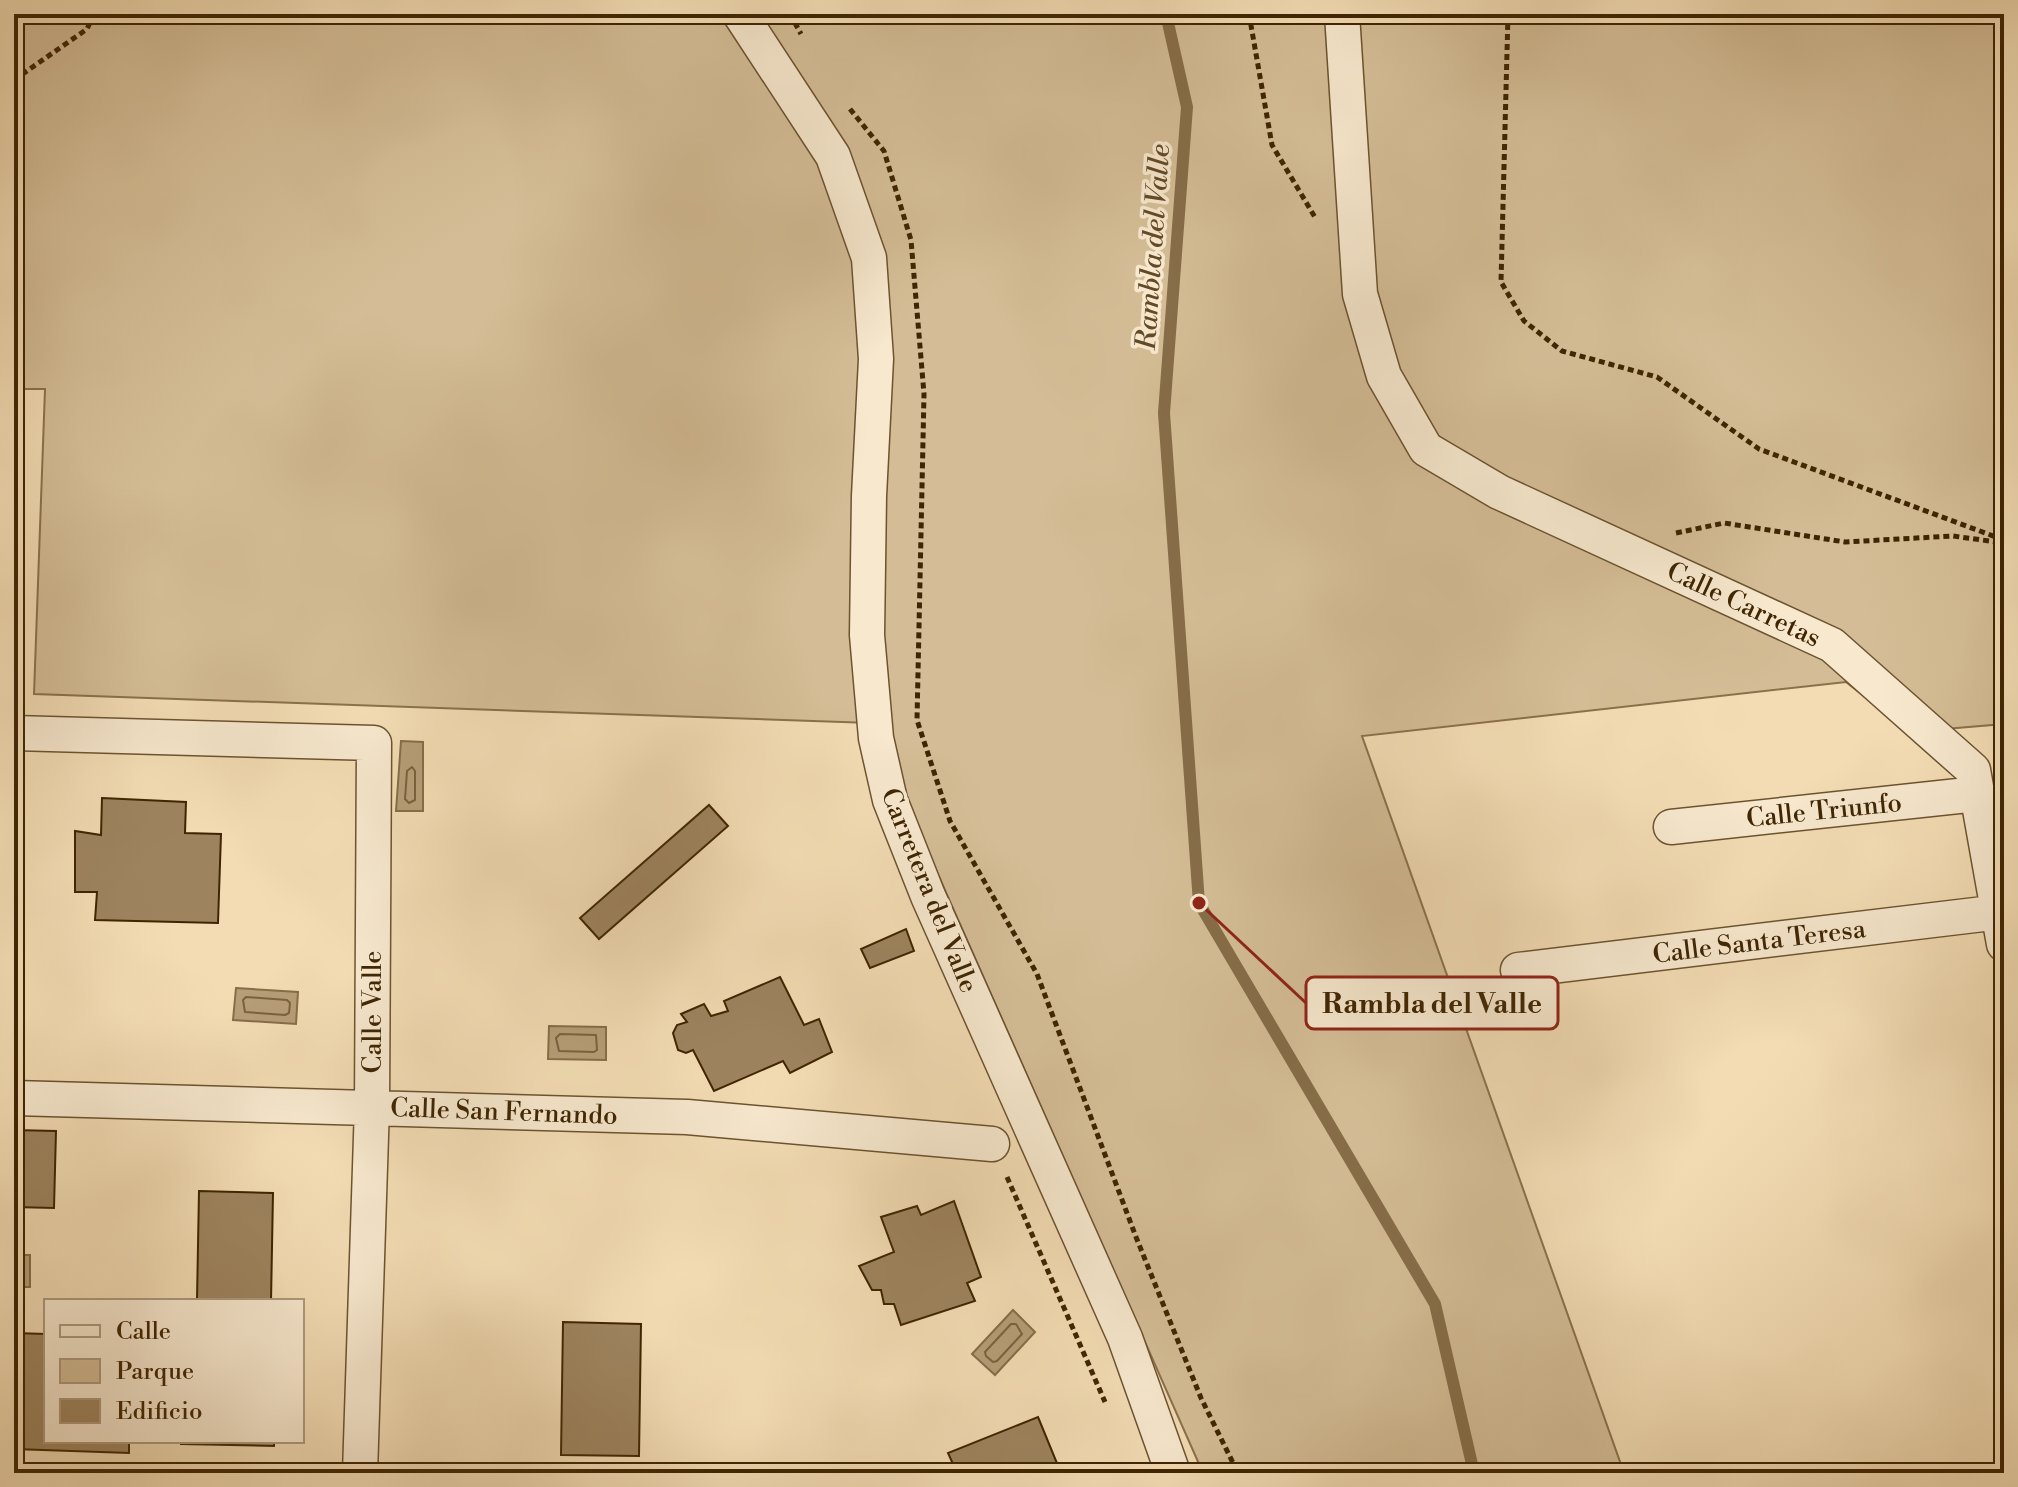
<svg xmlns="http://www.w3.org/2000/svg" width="2018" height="1487" font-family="'Libre Bodoni',serif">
  <rect width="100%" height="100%" fill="#f3dcb4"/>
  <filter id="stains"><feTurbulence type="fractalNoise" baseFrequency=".0025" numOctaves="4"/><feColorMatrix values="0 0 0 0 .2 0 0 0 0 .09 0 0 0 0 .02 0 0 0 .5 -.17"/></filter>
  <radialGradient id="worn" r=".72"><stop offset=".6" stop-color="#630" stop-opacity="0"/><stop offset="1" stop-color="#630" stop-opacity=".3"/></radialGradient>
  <path fill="#d4bd96" stroke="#8a714c" stroke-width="2" d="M14,14H2004V724L1909,732L1846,682L1362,736L1624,1473H1203L871,723L34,694L45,389H14Z"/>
  <path fill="#b69e78" stroke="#866e49" stroke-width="2" d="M401,741L423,742V811H396Z
    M236,988L298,992L296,1024L233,1020Z
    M549,1026L606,1027V1060L548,1059Z
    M14,1255H30V1287H14Z
    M1013,1310L1035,1332L995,1375L972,1354Z"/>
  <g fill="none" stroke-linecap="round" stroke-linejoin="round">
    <path stroke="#7a623e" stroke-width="2" d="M412,767L415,771V800L409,803L405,799L407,771Z
      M246,997L287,1000L290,1003L289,1013L285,1015L245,1012L243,1000Z
      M560,1034L596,1035L597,1050L594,1052L559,1051L556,1038Z
      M1011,1324H1016L1022,1334L997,1361L993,1362L986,1356L985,1352Z"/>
    <path stroke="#866e49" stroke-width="12" d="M1166,14L1187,107L1164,413L1199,903L1435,1304L1474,1473"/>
  </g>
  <path fill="#9d845f" stroke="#3f2503" stroke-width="2" d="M102,798L186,802L185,833L221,834L218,923L95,920L97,892H75V831L101,835Z
    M709,805L728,826L599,939L580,918Z
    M906,929L914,951L870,968L861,949Z
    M780,977L804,1025L819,1019L832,1052L790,1073L783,1061L714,1091L693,1050L686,1053L678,1050L673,1033L677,1025L687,1022L681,1014L704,1004L711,1016L728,1011L724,1001Z
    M14,1130L56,1131L54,1208L14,1207Z
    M199,1191L273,1193L271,1301L197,1300Z
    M954,1201L981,1277L967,1283L975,1301L901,1325L894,1304H884L881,1290H872L859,1266L894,1252L881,1217L917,1206L921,1215Z
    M563,1322L641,1324L639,1456L561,1455Z
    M14,1333L46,1334V1441H129V1453L14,1449Z
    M1038,1417L1061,1473H957L948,1453Z
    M181,1441H274V1446L181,1444Z"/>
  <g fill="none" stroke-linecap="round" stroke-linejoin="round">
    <defs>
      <path id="street" d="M740,14L833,156L869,258L876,359L869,496L867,635L876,738L890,800L928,896L1125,1338L1173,1473
        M1342,14L1360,294L1384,376L1426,449L1499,492L1832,645L1973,770L2004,944
        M14,733L374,743L372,1106L360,1473
        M1671,827L1977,794
        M1518,970L2000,912
        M14,1098L687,1117L992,1144"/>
    </defs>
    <use href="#street" stroke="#6c532f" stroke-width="37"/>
    <path stroke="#3f2503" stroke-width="5" stroke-dasharray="6 4" stroke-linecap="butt" d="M790,14L801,34
      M1249,14L1272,145L1316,219
      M1508,14L1501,282L1524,321L1562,351L1657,377L1759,449L2004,540
      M14,80L87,29L94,14
      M850,109L884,151L911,240L924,394L917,720L950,821L1037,974L1136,1237L1201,1398L1238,1473
      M1676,533L1724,523L1845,542L1953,536L2004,543
      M1007,1177L1105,1402"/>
    <use href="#street" stroke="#f7e8ce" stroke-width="34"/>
  </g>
  <g text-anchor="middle" stroke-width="7" stroke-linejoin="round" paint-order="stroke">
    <g font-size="26" fill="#3f2503" stroke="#f7e8ce">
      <text transform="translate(1744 604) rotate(25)" y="9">Calle Carretas</text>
      <text transform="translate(1824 810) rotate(-6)" y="9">Calle Triunfo</text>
      <text transform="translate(930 890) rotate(68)" y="9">Carretera del Valle</text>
      <text transform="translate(1759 941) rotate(-7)" y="9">Calle Santa Teresa</text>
      <text transform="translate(372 1012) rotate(-90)" y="9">Calle Valle</text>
      <text transform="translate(504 1111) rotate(2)" y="9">Calle San Fernando</text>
    </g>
    <g font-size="28" font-style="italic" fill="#634926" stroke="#f7e8ce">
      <text transform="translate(1152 247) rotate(-86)" y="10">Rambla del Valle</text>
    </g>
  </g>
  <path fill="none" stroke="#8f2418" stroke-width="3" d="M1199 903L1306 1003"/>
  <circle fill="#8f2418" stroke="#f7e8ce" stroke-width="3" cx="1199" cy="903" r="8"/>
  <rect fill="#f7e8ce" stroke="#8f2418" stroke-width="3" x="1306" y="977" width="252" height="52" rx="8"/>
  <g font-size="28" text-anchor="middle" font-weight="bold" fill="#3f2503">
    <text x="1432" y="1013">Rambla del Valle</text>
  </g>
  <rect width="2018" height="1487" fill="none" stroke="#f3dcb4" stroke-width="48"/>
  <rect x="16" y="16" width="1986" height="1455" fill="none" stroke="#3f2503" stroke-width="4"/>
  <rect x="24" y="24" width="1970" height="1439" fill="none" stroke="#3f2503" stroke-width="2"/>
  <rect x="44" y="1299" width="260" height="144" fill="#f7e8ce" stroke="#ad9a7d" stroke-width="2"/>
  <rect x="60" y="1325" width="40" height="12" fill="#f7e8ce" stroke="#ad9a7d" stroke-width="2"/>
  <text x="116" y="1339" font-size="24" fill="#3f2503">Calle</text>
  <rect x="60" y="1359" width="40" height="24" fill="#d4bd96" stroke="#ad9a7d" stroke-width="2"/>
  <text x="116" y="1379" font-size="24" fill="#3f2503">Parque</text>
  <rect x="60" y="1399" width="40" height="24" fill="#9d845f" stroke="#ad9a7d" stroke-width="2"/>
  <text x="116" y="1419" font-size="24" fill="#3f2503">Edificio</text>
  <rect width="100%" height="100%" filter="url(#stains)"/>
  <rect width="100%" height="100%" fill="url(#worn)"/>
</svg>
